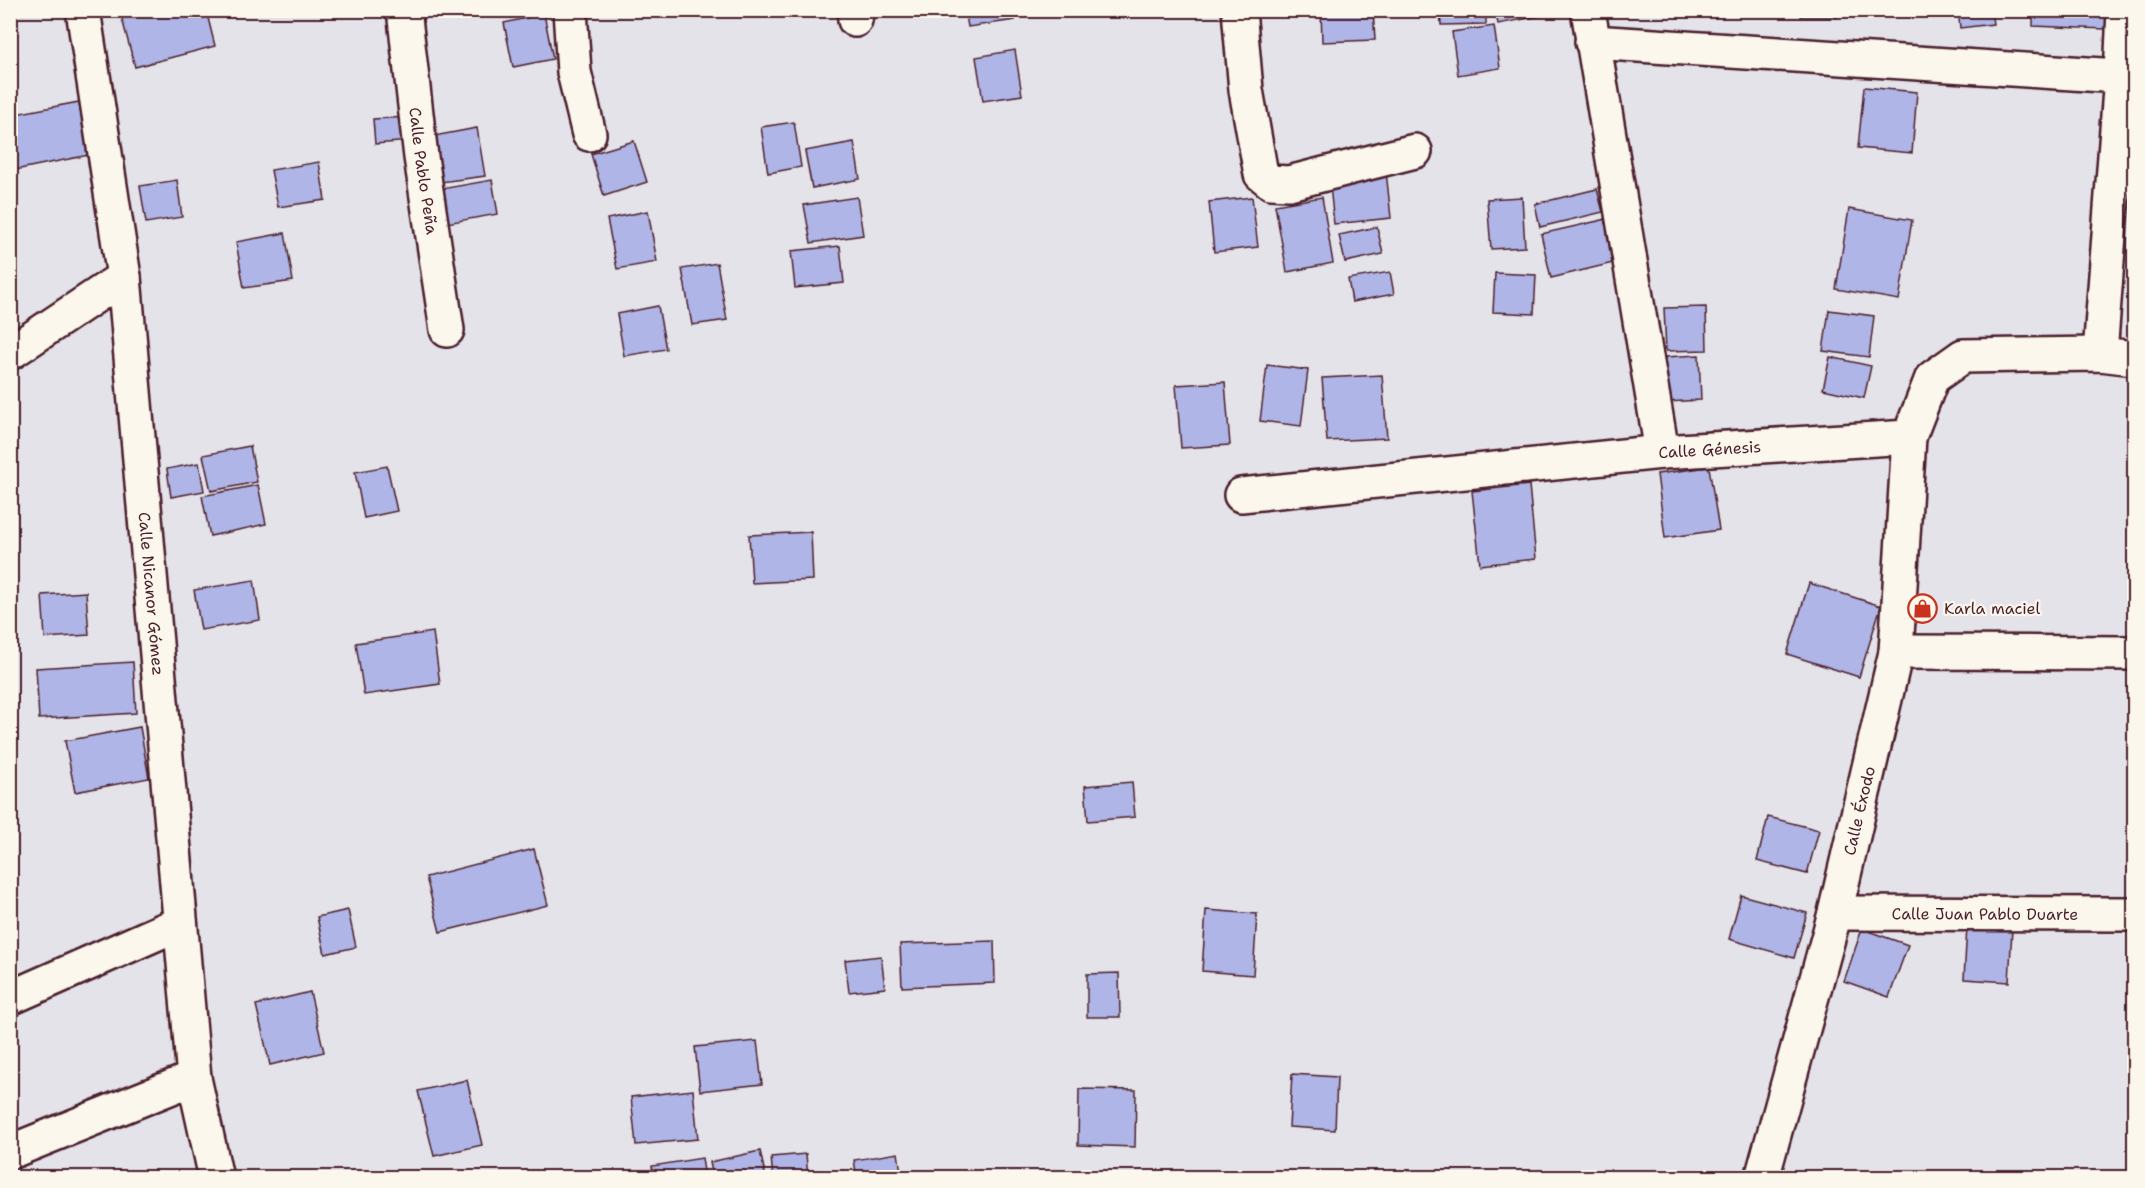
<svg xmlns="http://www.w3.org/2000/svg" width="2145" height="1188" font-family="'Shantell Sans',sans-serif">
  <rect width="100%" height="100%" fill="#e4e3ea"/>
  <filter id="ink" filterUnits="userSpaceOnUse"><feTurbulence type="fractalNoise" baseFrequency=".0167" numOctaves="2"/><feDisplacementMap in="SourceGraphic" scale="12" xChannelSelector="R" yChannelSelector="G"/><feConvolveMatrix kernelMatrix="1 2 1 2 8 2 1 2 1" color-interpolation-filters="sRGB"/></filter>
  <g filter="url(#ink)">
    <path fill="#afb5e6" stroke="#4a1f2b" stroke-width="1.5" d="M137,10H206L215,46L135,67L121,15Z
      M965,10H1013L1015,20L968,27Z
      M1105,10H1145V12L1105,14Z
      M1321,10H1373L1375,40L1322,42Z
      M1440,10H1486V24L1441,25Z
      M1495,10H1573L1498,24Z
      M1801,10H1838L1837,17H1801Z
      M1958,10H1991L1993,24L1960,28Z
      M2033,10H2109L2106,29L2033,26Z
      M544,14L553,59L513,67L504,23Z
      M1494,26L1500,68L1458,75L1452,32Z
      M1015,50L1022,95L983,101L976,57Z
      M1864,87L1917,92L1912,153L1858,148Z
      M79,102L89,155L10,171V115Z
      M408,117L410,141L375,144L373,119Z
      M794,122L801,167L768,173L761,127Z
      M477,128L485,176L441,182L434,136Z
      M634,141L647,182L604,196L591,154Z
      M854,142L860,179L812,188L805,151Z
      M319,162L325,200L278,207L271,170Z
      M1386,171L1391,218L1334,224L1329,176Z
      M177,180L182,217L146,223L140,186Z
      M492,180L498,214L447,223L441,189Z
      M1597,189L1603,212L1540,227L1535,204Z
      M857,197L863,235L811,243L804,205Z
      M1252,197L1258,247L1214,252L1209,202Z
      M1322,197L1333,263L1287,272L1275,205Z
      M1522,197L1525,247L1491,249L1487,199Z
      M1849,209L1912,220L1899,300L1836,289Z
      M648,211L657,262L617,269L607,219Z
      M1607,219L1617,262L1551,278L1541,234Z
      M1377,227L1383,254L1345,262L1339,235Z
      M285,233L293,281L244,288L236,242Z
      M840,246L844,283L795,288L791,251Z
      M717,263L727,320L692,325L682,269Z
      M1390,272L1394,294L1352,302L1348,279Z
      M1495,273L1536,275L1534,314L1493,312Z
      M658,306L666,349L624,356L617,314Z
      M1706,307L1707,350L1666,351L1664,308Z
      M1829,310L1874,316L1869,357L1823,351Z
      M1699,355L1701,400L1667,402L1665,357Z
      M1830,357L1871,366L1864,398L1823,389Z
      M1267,365L1308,370L1301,426L1260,421Z
      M1382,375L1387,438L1327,441L1322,378Z
      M1225,382L1230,445L1181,448L1176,385Z
      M250,446L257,482L211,491L203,455Z
      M199,463L204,491L171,497L167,469Z
      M387,466L397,511L364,518L355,472Z
      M1709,467L1719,530L1665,538L1657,474Z
      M258,485L266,524L210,536L202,496Z
      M1529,485L1536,559L1480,565L1472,491Z
      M811,532L813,580L752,583L749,535Z
      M254,580L260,620L201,630L194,590Z
      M1809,583L1881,606L1859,677L1787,654Z
      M86,592L89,635L45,638L42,595Z
      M433,632L440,684L364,695L356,643Z
      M133,662L136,713L39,719L36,668Z
      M140,727L149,778L75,792L65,741Z
      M1132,782L1135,817L1088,821L1085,786Z
      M1768,817L1819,830L1807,874L1757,861Z
      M534,849L548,905L440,932L426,877Z
      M1741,895L1807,913L1794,958L1729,939Z
      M348,910L356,947L325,954L317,917Z
      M1206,910L1257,914L1253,975L1202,971Z
      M1967,926L2012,929L2009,982L1964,979Z
      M1862,929L1908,945L1889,997L1844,981Z
      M994,941L995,983L902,987L900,944Z
      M881,956L885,988L849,992L845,960Z
      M1119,973L1120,1017H1087V974Z
      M310,992L324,1052L270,1065L256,1005Z
      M757,1041L762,1084L700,1091L695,1047Z
      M1292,1074L1337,1077L1335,1130L1289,1127Z
      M467,1080L482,1145L434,1156L418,1091Z
      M1079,1089L1136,1090L1135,1147L1078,1145Z
      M693,1090L698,1139L636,1145L631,1097Z
      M760,1151L766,1178H713L710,1162Z
      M898,1153L902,1178H857L854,1160Z
      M806,1154L808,1178H773L771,1157Z
      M702,1158L705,1178H654L652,1166Z"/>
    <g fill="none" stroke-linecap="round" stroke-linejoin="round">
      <defs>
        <g id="street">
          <path id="s1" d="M83,10L124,277L194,1078L216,1178"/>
          <path id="s2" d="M404,10L421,157L447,330"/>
          <path d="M570,10L574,72L589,134"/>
          <path d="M1239,10L1246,90L1261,174L1271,182L1289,183L1415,151"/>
          <path d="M1588,10L1662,452"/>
          <path d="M855,20L857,10"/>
          <path d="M1592,42L2134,77"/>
          <path d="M10,353L124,277"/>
          <path d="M2100,354L2121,76L2124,10"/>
          <path id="s3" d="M1241,495L1662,452L1909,437L1932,378L1963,356L2100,354L2134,358"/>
          <path d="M1896,652L2134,653"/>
          <path id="s4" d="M1835,913L2134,914"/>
          <path d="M10,998L180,923"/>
          <path d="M10,1152L194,1078"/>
          <path id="s5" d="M1762,1178L1835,913L1896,652L1909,437"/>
        </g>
      </defs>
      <use href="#street" stroke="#4a1f2b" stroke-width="38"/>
      <use href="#street" stroke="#fbf7ec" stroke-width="33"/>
    </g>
  </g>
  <defs>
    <symbol id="shop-ring" viewBox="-11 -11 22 22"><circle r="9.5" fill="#fbf7ec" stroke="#c8321e" stroke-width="1.5"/><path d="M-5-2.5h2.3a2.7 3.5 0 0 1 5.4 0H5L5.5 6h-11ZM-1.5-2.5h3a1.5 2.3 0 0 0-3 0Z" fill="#c8321e"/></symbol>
  </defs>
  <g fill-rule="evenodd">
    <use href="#shop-ring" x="1906" y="592" width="33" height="33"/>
  </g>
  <g text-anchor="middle" stroke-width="4.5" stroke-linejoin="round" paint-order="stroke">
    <g font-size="16" fill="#4a1f2b" stroke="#fbf7ec">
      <text dy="6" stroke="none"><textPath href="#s2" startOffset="162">Calle Pablo Peña</textPath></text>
      <text dy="6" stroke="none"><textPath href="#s3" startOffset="471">Calle Génesis</textPath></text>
      <text dy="6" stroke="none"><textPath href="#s1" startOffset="588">Calle Nicanor Gómez</textPath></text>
      <text dy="6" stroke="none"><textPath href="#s5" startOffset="380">Calle Éxodo</textPath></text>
      <text dy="6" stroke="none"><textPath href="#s4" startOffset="150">Calle Juan Pablo Duarte</textPath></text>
    </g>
    <g font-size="16" fill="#4a1f2b" stroke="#fbf7ec" text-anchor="start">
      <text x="1944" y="614">Karla maciel</text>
    </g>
  </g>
  <rect width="2145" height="1188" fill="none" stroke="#fbf7ec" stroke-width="36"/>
  <rect x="18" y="18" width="2109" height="1152" fill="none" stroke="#4a1f2b" stroke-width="2" filter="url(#ink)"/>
</svg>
